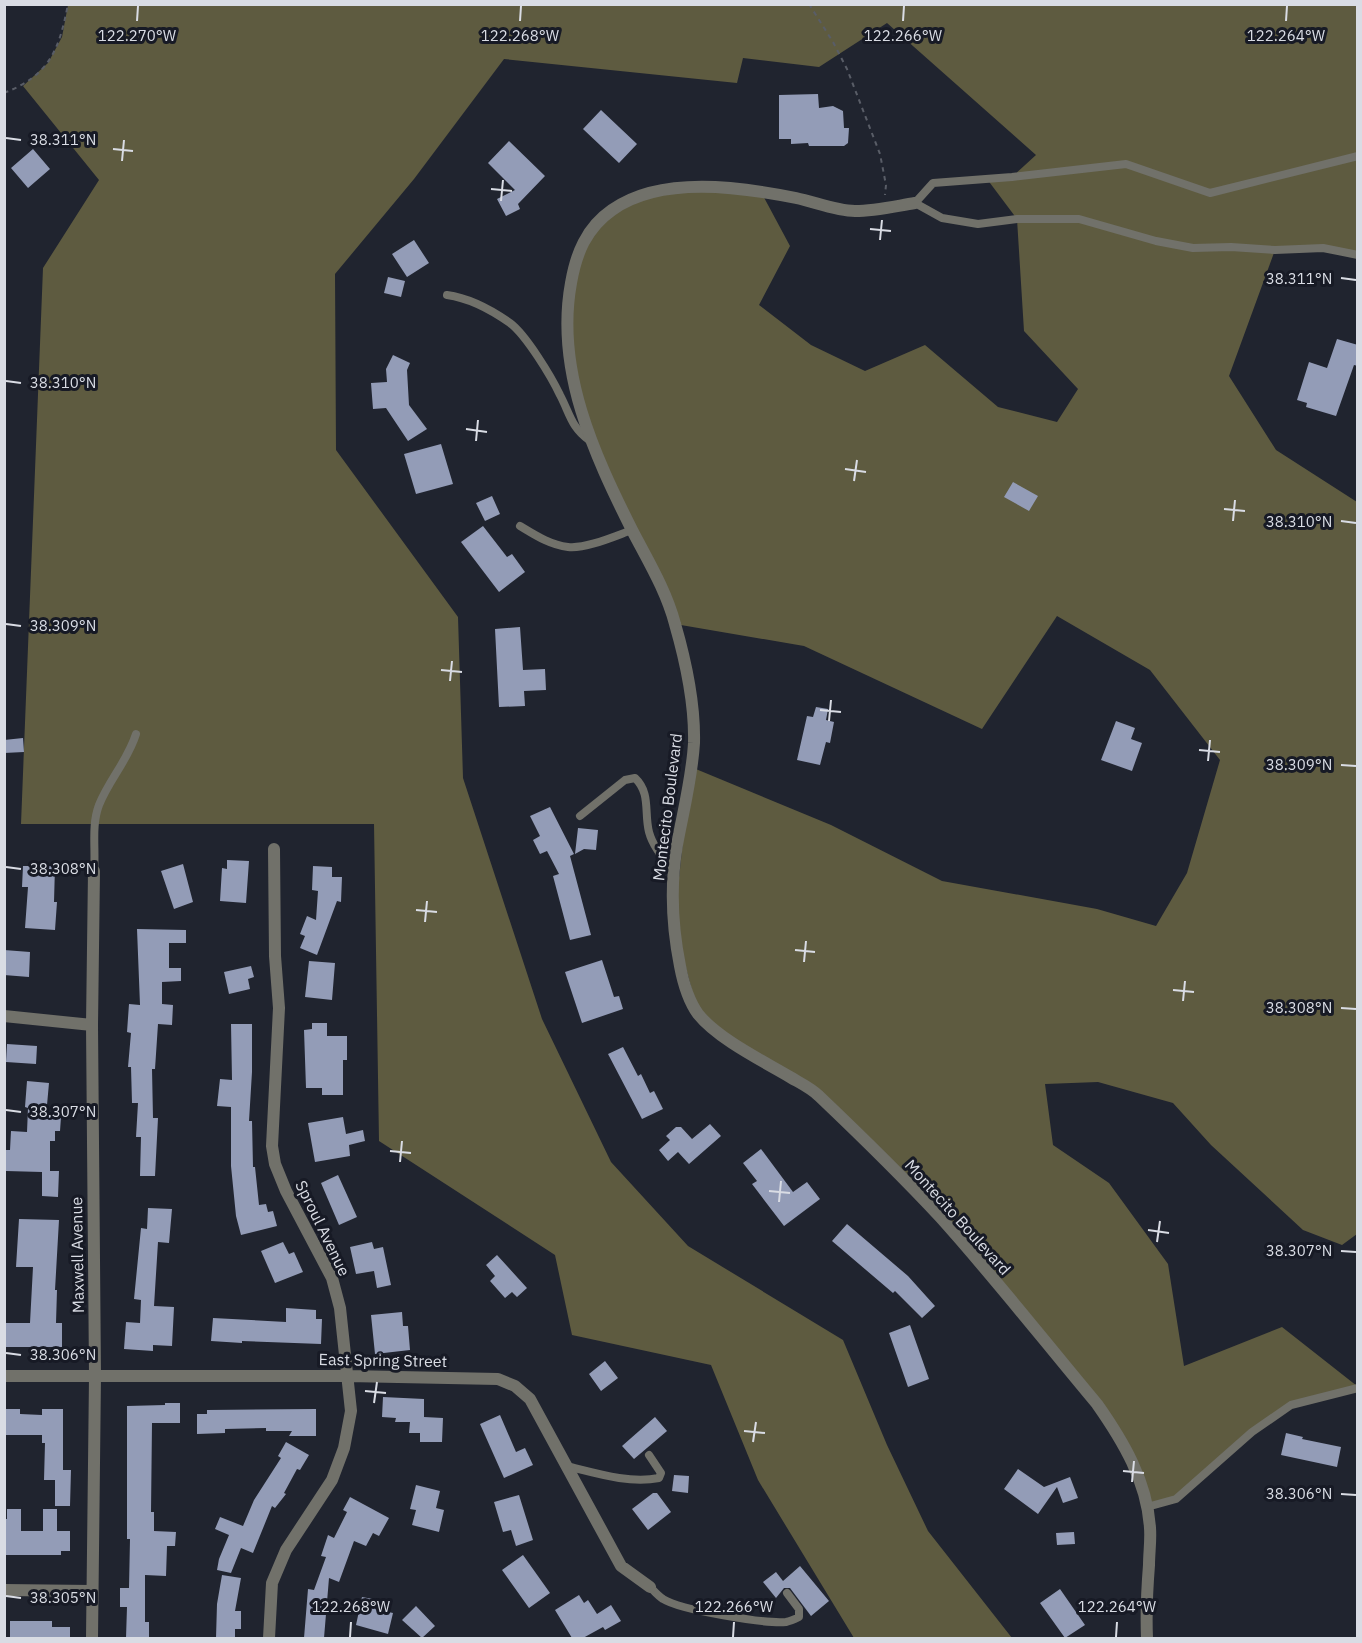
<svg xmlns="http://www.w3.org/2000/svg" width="1362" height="1643" font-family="'IBM Plex Sans',sans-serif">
  <rect width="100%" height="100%" fill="#20242f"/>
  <path fill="#5e5b40" d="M68,5H1357V255L1323,248L1275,250L1229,376L1276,450L1357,502V1234L1342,1245L1303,1230L1211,1145L1173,1103L1098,1082L1045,1084L1053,1145L1109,1183L1168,1264L1184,1366L1282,1327L1357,1386L1291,1405L1252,1432L1176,1499L1147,1507L1116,1431L941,1219L814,1091L699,1016L674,924L691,767L831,825L942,881L1097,909L1156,926L1187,873L1220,760L1150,670L1057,616L982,729L804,646L675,624L598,460L571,368L573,267L599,220L661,190L761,192L790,246L759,305L811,345L865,371L925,345L998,407L1057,422L1078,389L1024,331L1017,219L987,179L1012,177L1036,155L887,23L819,67L743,58L737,83L504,59L414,179L335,274L336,450L458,617L463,778L542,1019L611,1162L688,1246L843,1340L887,1445L928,1531L1012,1638H854L758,1480L711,1365L572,1335L555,1255L379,1141L374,824H21L43,268L99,180L23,86L48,63L62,37Z"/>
  <path fill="#939cb7" d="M818,94L819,108L833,106L843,111L844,128H849L848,143L844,146H809L808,143L791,144V139H779V95Z
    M601,110L637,144L619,163L583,129Z
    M509,141L545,176L518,204L520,209L506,216L497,199L515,190L488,163Z
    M33,149L50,169L28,188L11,168Z
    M414,240L429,263L407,277L392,254Z
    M388,277L405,281L401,297L384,293Z
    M1337,339L1358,345V366L1354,365L1336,416L1306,407L1307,403L1297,400L1309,362L1327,368Z
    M393,355L410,363L407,370L409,405L427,429L408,441L386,408L373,409L371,383L387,382L386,369Z
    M441,444L453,484L416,494L404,454Z
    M1013,482L1038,496L1029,511L1004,497Z
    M492,496L500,514L485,521L476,503Z
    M483,526L507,557L512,554L525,572L499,592L461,542Z
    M520,627L523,670L545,669L546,690L524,691L525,706L499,707L495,629Z
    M816,707L828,709L826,720L834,722L830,743L826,742L820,765L797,760L807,716L813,717Z
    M1116,721L1135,728L1131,739L1142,743L1132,771L1101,760Z
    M23,738L24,752L4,753V740Z
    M550,807L574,854L570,856L591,935L570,940L553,876L559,874L547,851L540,854L533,840L540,836L530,816Z
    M578,828L598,830L596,850L584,849L575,854Z
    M227,860L249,861L246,903L220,901L222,868L227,869Z
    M183,864L193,902L174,909L161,871Z
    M23,866H55L54,902H57L55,930L25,928L28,887H22Z
    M313,866L332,867V877H342L341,902L337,901L317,955L300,948L305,936L300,934L307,916L316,920L318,891L312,890Z
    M137,929L186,930V943H169V968H181V981L162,982V1004L173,1005L172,1025L158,1024L155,1069H152L153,1118H158L155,1176H140L141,1137H136L138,1103H132L131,1067H128L131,1033L127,1032L129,1004L140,1005Z
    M4,950L30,952L29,977L4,975Z
    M602,960L614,997L619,996L623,1009L582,1023L565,972Z
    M309,961L335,963L332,1000L305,997Z
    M251,966L254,977L248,979L250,989L229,994L224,972Z
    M312,1023H327V1036H347V1060H343V1095H322V1088H306L304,1030L312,1029Z
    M231,1024H252V1072L249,1121H252L253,1167H255L259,1205L266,1204L268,1212L273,1211L277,1226L241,1235L236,1216L231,1166V1107L217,1106L220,1079L232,1080Z
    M7,1044L37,1046L36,1064L6,1062Z
    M623,1047L638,1076L641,1074L650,1093L654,1091L663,1109L642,1119L608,1054Z
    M27,1081L49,1083L46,1116L61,1117L60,1131H55V1141H50V1171H59L58,1197L42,1196V1172L6,1171V1150H10L11,1131L27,1132L28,1108L25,1107Z
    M343,1117L346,1134L363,1130L365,1141L349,1145L350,1156L315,1162L308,1123Z
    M710,1124L721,1136L689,1164L678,1152L668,1161L659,1150L670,1140L666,1136L676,1127H681L692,1139Z
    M761,1149L793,1192L807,1182L820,1199L784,1226L752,1184L757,1181L743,1163Z
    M338,1175L357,1217L339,1225L321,1183Z
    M148,1208L172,1209L169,1243L158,1242L154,1306L174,1307L172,1346L153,1345V1351L124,1349L126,1322L140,1323L141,1300L134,1299L141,1228L147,1229Z
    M19,1219L59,1220L55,1290H57L56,1323H62V1347H4V1323H30L33,1267H16Z
    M847,1224L908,1276L935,1306L922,1318L895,1291L893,1293L832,1241Z
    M283,1242L289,1254L294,1252L303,1272L275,1283L261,1251Z
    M372,1242L374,1249L383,1247L391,1285L377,1288L374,1271L356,1274L350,1247Z
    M497,1255L527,1288L517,1297L512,1292L505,1298L490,1281L495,1276L486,1265Z
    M286,1308L316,1310V1319H322L321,1344L242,1341V1343L211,1341L213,1318L286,1322Z
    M402,1312L403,1326H408L410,1350L375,1354L371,1315Z
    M910,1325L929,1379L908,1387L889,1333Z
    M605,1361L618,1378L601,1391L589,1374Z
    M383,1397L424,1399V1417L443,1418L442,1442H420V1433H409L410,1422H395L396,1418L382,1417Z
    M165,1403H180V1423H152L151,1512H154V1531L176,1532L175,1546H167L166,1576L145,1575V1622H149V1638H126L127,1607H120V1588H129L130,1539H127V1406L165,1405Z
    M4,1409H20V1414L42,1415V1409H63V1470H71L70,1506H55V1480H44L45,1443H42V1435H4Z
    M316,1409V1436H289L292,1431H266V1428L225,1429V1433L197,1434V1414H207V1410Z
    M500,1415L516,1452L525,1448L533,1465L504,1478L480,1424Z
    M655,1417L667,1431L634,1459L622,1446Z
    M1286,1433L1303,1437L1302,1439L1341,1447L1337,1467L1281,1455Z
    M286,1442L309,1455L300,1470L297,1469L284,1493L286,1494L275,1508L272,1506L253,1553L241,1548L231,1573L217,1570L219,1559L229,1535L215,1529L220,1517L243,1526L254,1500L281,1458L278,1456Z
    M1018,1469L1044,1487L1070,1477L1078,1498L1063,1503L1057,1487L1038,1514L1004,1489Z
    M674,1475L689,1476L688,1493L672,1491Z
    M416,1485L440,1491L436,1508L444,1510L439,1532L412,1525L416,1510L410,1509Z
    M653,1493H657L671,1512L648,1530L632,1509Z
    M519,1495L533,1540L516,1546L511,1530L503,1532L494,1502Z
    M350,1497L389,1518L379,1536L373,1533L366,1546L354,1541L339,1582L329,1578L324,1638H304L308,1589L314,1590L326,1557L321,1556L328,1535L334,1538L347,1512L343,1510Z
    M7,1509H21V1531H43V1509H57V1531H70V1551H61V1555H4V1519H7Z
    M1074,1532L1075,1544L1057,1545L1056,1533Z
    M523,1555L550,1593L529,1608L502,1570Z
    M800,1566L829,1601L811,1616L790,1588H784L776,1598L763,1582L776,1572L783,1581Z
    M222,1575L241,1578L235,1611H241V1629H235V1638H216L217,1604Z
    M1060,1589L1085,1625L1065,1638L1040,1603Z
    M579,1595L584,1603L588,1600L597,1614L611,1605L621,1621L605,1630L603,1627L583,1638H572L555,1610Z
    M362,1597L378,1600L375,1609L393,1613L388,1634L356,1625Z
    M416,1606L435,1626L422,1638L402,1620Z
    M10,1621H52V1627H70V1638H10Z"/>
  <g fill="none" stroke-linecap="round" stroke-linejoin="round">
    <path stroke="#595d67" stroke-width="2" stroke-dasharray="4.5 4.5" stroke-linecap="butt" d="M809,4L833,42L847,69L880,154L886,185L885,195
      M4,93C50,75 59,50 68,4"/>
    <path stroke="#71716a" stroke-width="8" d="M1358,156L1210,193L1126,164L1012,177L933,183L915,203L942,218L978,224L1017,219H1079L1156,241L1193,248L1231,247L1275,250L1323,248L1358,255
      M447,295C469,298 493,311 510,323C526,335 551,376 560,395C570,414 571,427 589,440
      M520,526C535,535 550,545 568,547C586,549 615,536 632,530
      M580,816L625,780L635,778C651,793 644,813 649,832C653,847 664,859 674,872
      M94,871C96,849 91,826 99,805C109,780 128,760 136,734
      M566,1466C595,1473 629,1484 659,1478L661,1473L649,1455
      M1147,1507L1176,1499L1252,1432L1291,1405L1358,1388
      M650,1587C654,1591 658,1596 663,1599C680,1610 766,1624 786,1622C791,1621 795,1619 799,1617V1609L787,1593"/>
    <path stroke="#71716a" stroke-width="12" d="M915,203C896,206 875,211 855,211C836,211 815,202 796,198C741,187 661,175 612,210C586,228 576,254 571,283C555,370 594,454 632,530C648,561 666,590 675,624C686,662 695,704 694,743C692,778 683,812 677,845C670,886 672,926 680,966C683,982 688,1000 698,1014C718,1039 763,1061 790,1077C800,1083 811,1088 819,1096C860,1135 902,1176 941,1218C995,1278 1045,1342 1097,1404C1123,1441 1147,1481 1150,1528C1151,1540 1149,1553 1149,1565C1147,1590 1146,1614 1147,1638
      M4,1016L92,1025
      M4,1376H348L498,1379L515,1386L530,1399L621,1566L650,1587
      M4,1590L92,1591
      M92,1638L95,1376L92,1025L94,871
      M269,1638L272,1583L286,1550L332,1480L344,1448L351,1411L340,1308L332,1278L286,1191L275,1164L272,1146L279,1008L275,956L274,849"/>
  </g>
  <path fill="none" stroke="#d9dce4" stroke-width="2" d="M137,21L138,6M520,21L521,6M903,21L904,6M1286,21L1287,6M6,138L21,140M113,149L133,151M122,161L124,140M491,189L512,191M501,201L503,180M870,229L891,231M880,240L882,220M1341,278L1356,280M6,381L21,383M466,429L487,432M476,441L478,420M845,469L866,472M854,481L857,460M1224,509L1245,511M1233,521L1235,500M1341,521L1356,523M6,624L21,626M441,670L462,672M450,681L452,661M820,710L841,712M829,721L831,700M1199,750L1220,752M1208,761L1210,740M1341,765L1356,766M6,867L21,869M416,910L437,912M425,922L427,901M795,950L815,952M804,962L806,941M1173,990L1194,992M1183,1001L1185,981M1341,1008L1356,1009M6,1110L21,1112M390,1151L411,1153M400,1162L402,1141M769,1191L790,1193M779,1202L781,1181M1148,1230L1169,1233M1157,1242L1160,1221M1341,1251L1356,1252M6,1353L21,1355M365,1391L386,1393M374,1403L377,1382M744,1431L765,1433M753,1442L756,1422M1123,1471L1144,1473M1132,1482L1134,1461M1341,1494L1356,1495M6,1596L21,1598M350,1637L351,1622M733,1637L734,1622M1116,1637L1117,1622"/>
  <g text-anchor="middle" stroke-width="6" stroke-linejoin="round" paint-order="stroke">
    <g font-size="16" fill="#d9dce4" stroke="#171a25">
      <text transform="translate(667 807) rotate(-83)" y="6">Montecito Boulevard</text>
      <text transform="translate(958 1217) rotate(48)" y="6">Montecito Boulevard</text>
      <text transform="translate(323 1228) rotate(64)" y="6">Sproul Avenue</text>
      <text transform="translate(77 1255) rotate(-91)" y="6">Maxwell Avenue</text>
      <text transform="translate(383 1360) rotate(1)" y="6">East Spring Street</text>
    </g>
  </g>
  <g font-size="15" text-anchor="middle" fill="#d9dce4" stroke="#171a25" stroke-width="6" stroke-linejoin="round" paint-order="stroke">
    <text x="137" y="41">122.270°W</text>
    <text x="520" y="41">122.268°W</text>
    <text x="903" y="41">122.266°W</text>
    <text x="1286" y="41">122.264°W</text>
    <text x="63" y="145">38.311°N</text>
    <text x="1299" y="284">38.311°N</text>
    <text x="63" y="388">38.310°N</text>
    <text x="1299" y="527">38.310°N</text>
    <text x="63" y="631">38.309°N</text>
    <text x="1299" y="770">38.309°N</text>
    <text x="63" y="874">38.308°N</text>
    <text x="1299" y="1013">38.308°N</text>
    <text x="63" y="1117">38.307°N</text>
    <text x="1299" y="1256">38.307°N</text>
    <text x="63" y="1360">38.306°N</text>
    <text x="1299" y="1499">38.306°N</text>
    <text x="63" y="1603">38.305°N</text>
    <text x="351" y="1612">122.268°W</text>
    <text x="734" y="1612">122.266°W</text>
    <text x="1117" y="1612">122.264°W</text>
  </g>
  <rect width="1362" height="1643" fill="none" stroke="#d9dce4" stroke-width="12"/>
</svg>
